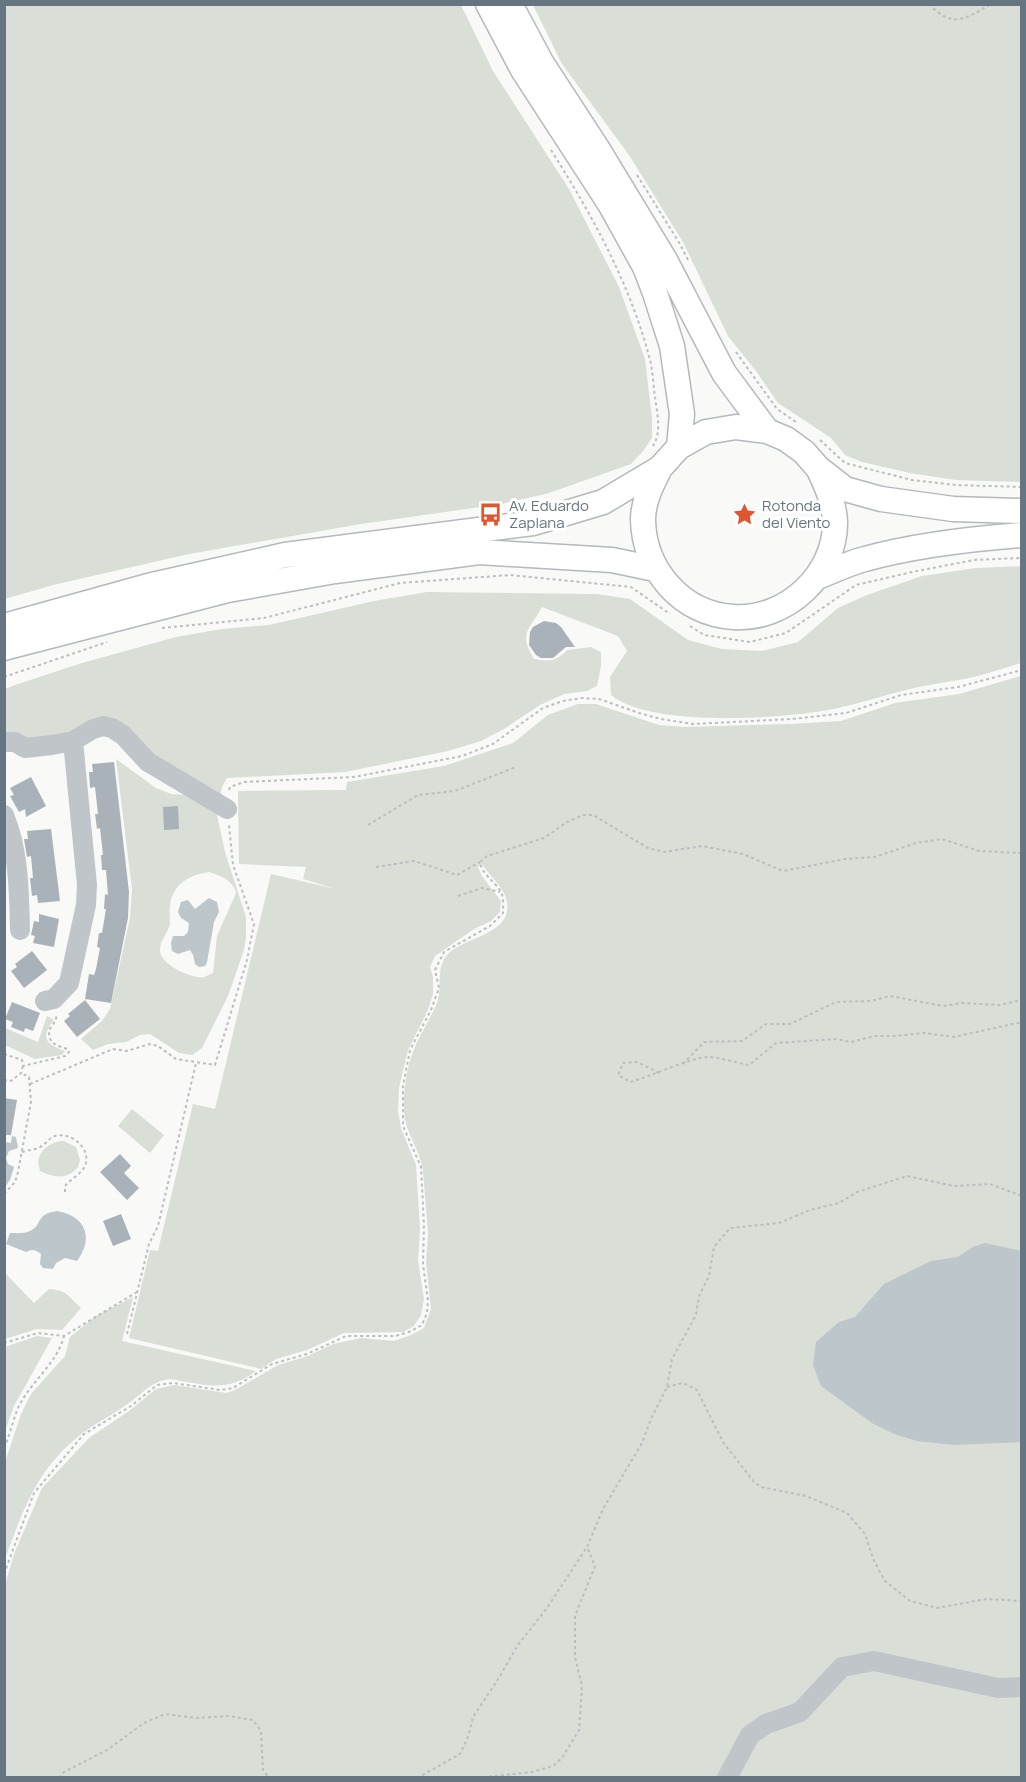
<svg xmlns="http://www.w3.org/2000/svg" width="1026" height="1782" font-family="Manrope,sans-serif">
  <rect width="100%" height="100%" fill="#f9f9f7"/>
  <path fill="#d9ded6" fill-rule="evenodd" d="M5,4L461,5L493,71L569,189L619,287L645,359L652,418V438L643,451L631,464L549,493L501,504L361,524L189,554L53,585L5,599Z
    M533,5H1021V482L956,480L910,473L862,462L845,455L831,438L778,403L756,371L728,336L683,242L629,155L562,64Z
    M1021,566V663C1004,668 986,674 969,678C949,682 930,684 910,689C881,696 852,706 822,711C773,719 650,727 611,695L610,677L627,651L618,636L542,607C529,631 518,632 534,659C549,662 557,661 567,650L591,647L601,652V666L597,686L587,691L564,694L540,705L504,729L481,741L448,751L345,772L227,778L222,787L219,801L149,756L125,732L58,741L5,739V689L15,685L82,663L176,637L222,629L269,625L374,601L427,592L597,594L630,599L688,640L722,649L762,651L798,642L838,608L867,595L922,576L976,568Z
    M1021,676V1777L5,1778V1585L14,1554L42,1488L89,1438L129,1411L156,1389L174,1385L226,1393L235,1390L278,1365L308,1356L333,1344L361,1338L394,1341L411,1335L424,1328L431,1309L426,1262L428,1234L423,1171C421,1155 411,1140 406,1124C401,1103 405,1073 413,1052C419,1035 430,1020 437,1003C443,987 435,970 447,955C460,940 500,935 506,915C513,893 492,880 482,864L478,867L482,876L501,901L500,912L491,921L474,929L435,956L430,967L433,977V994L428,1010L408,1050L399,1088L398,1111L401,1128L416,1165L420,1229L418,1260L424,1299L421,1315L414,1326L403,1332L344,1333L307,1350L276,1359L261,1369L129,1338L150,1250L158,1251L193,1104L215,1109L271,874L336,889L303,879L306,867L239,864L238,791L346,790L347,782L444,766L513,743L548,715L578,704H596L659,725L684,727L791,724L841,721L895,703L959,694Z
    M116,759L156,788L171,794L185,795L216,810L225,852L246,917V937L244,950L228,996L202,1048L192,1055L179,1053L150,1034L140,1035L126,1042L108,1044L93,1050L81,1039L102,1021L110,1009L130,918L132,889ZM209,872C221,876 233,880 236,893L217,936L213,973C210,974 207,976 204,977C192,979 159,964 160,950C160,940 168,933 170,924C170,918 169,912 170,905C173,884 189,875 209,872Z
    M47,1016L54,1020C39,1039 47,1044 65,1051L62,1055L35,1059L5,1045V1028L38,1042Z
    M132,1109L164,1135L150,1153L118,1126Z
    M64,1141L76,1147L80,1160L78,1167C67,1180 55,1178 40,1171L38,1162C40,1149 52,1141 64,1141Z
    M5,1273L34,1303L49,1289C67,1290 69,1297 81,1308L62,1330L37,1329L5,1339Z
    M133,1297L122,1341L256,1371C233,1389 213,1387 187,1382C179,1381 171,1378 164,1380C148,1384 139,1397 126,1405C111,1416 94,1424 80,1435C37,1469 23,1510 5,1559V1462L21,1414L31,1394L65,1356L70,1337L96,1316Z
    M37,1336L52,1338L14,1406L5,1431V1347Z"/>
  <path fill="#bcc6cb" d="M209,898L217,902L219,912L214,922L207,962L205,966L199,967L195,964L193,955L190,950L178,954L172,951L171,943L173,936H184L188,932L189,923L181,918L178,912L181,902L188,900L195,909Z
    M12,1136L16,1137L18,1148L9,1151L6,1158L8,1164L14,1167L10,1180L5,1187V1142L11,1143Z
    M57,1211C86,1216 94,1238 77,1261L65,1258L56,1263L53,1269L43,1268L40,1264L41,1254C35,1249 32,1249 26,1252L6,1244L10,1233C16,1233 24,1234 30,1231C43,1225 35,1214 57,1211Z
    M985,1243L1021,1251V1442L954,1445L917,1441L894,1434L872,1423L821,1386L813,1365L816,1342L839,1322L855,1317L884,1284L931,1261L958,1257L973,1247Z"/>
  <path fill="#a9b2b8" d="M544,621L556,623L561,627L575,647H566L553,658H541L536,655L529,645L530,632L533,627Z
    M114,762L129,892L128,918L111,1003L85,999L89,974L94,975L96,969L100,948L97,947L99,933H102L106,909H104L105,894L108,895L106,870H102L101,855H103L100,828L97,829L95,814H98L95,787L90,788L89,772H93L92,764Z
    M31,777L46,806L26,817L25,809L19,812L10,796L14,795L10,788Z
    M178,806L179,829L164,830L163,807Z
    M51,829L60,901L38,903L37,895L32,896L30,878H33L31,856L27,857L24,839H28L27,831Z
    M39,914L59,919L54,947L33,943L35,936L31,935L34,921L39,922Z
    M32,951L47,970L24,988L11,971L17,967L15,964Z
    M85,1000L100,1019L77,1037L64,1021L70,1016L68,1014Z
    M12,1002L40,1013L33,1031L25,1028L24,1032L11,1027L13,1022L5,1019Z
    M4,1098L17,1100L11,1135H4Z
    M120,1154L131,1166L124,1173L139,1188L127,1200L100,1172Z
    M121,1214L131,1239L113,1246L103,1221Z"/>
  <g fill="none" stroke-linecap="round" stroke-linejoin="round">
    <defs>
      <path id="major" d="M488,4L523,70L610,204L645,267L655,293L672,346L682,414L679,447
        M510,4L541,62L597,148L665,260L724,373L767,431
        M660,468C652,484 643,501 643,520C644,570 682,614 733,617C786,621 836,574 835,522C834,502 827,487 819,470
        M817,577C833,571 849,563 865,559C916,545 969,539 1022,535
        M4,626L148,586L285,555L533,523L603,502L660,468L679,447L706,432L736,427L767,431L786,439L804,452L818,468L845,489L881,499L953,509L1022,511
        M4,648L228,590L335,571L479,552L612,560L655,569"/>
    </defs>
    <use href="#major" stroke="#b4b9bd" stroke-width="27"/>
    <path stroke="#bbbec1" stroke-width="2" stroke-dasharray="3 3" stroke-linecap="butt" d="M929,4C953,29 965,19 991,4
      M551,150C592,215 629,282 649,356C653,369 653,384 655,397C657,413 662,432 653,446
      M637,175L680,244L688,260
      M736,352L777,409L796,422
      M820,440L845,463L912,480L956,485L1022,487
      M690,626L704,635L750,642L786,633L856,585L912,572L974,560L1022,558
      M162,628L264,618L400,583L510,575L631,587L670,614
      M4,677L107,642
      M229,790L230,787L244,782L354,777L462,756L493,744L543,708L563,701L582,698L599,699L639,713L661,719L693,724L792,719L846,713L901,695L958,687L1022,670
      M368,825L418,795L455,791L516,767
      M376,867L414,861L457,875L480,862
      M458,896L482,888L500,892
      M4,1054L22,1060L23,1066L65,1056L69,1052L68,1049C57,1046 48,1044 49,1030L56,1020V1017L54,1016
      M683,1064L704,1042L742,1041L766,1024H790L836,1002L871,1001L890,996L943,1006L962,1003L999,1005L1022,1000
      M659,1073L637,1062L623,1063L618,1075L630,1082C650,1077 689,1058 707,1057C720,1057 736,1063 749,1065L776,1043L836,1039L851,1042L875,1036H894L924,1033L954,1037L1022,1022
      M4,1080L11,1081L21,1073L23,1066
      M30,1084L113,1049L127,1051L150,1044L158,1046L176,1059L215,1065L247,960L254,924L233,865L229,825
      M22,1152C28,1150 35,1150 40,1147C46,1144 49,1138 55,1136C71,1131 92,1149 85,1166C81,1174 71,1179 65,1186V1195
      M4,1194L15,1182L18,1172L31,1102L29,1077L21,1073
      M127,1334L149,1244L158,1226L196,1063
      M4,1343L38,1333L64,1336L137,1292
      M667,1387L683,1383L697,1390L723,1442L754,1482L761,1487L806,1496L847,1513L865,1534L874,1561L885,1581L910,1601L937,1608L986,1599L1022,1601
      M4,1448C10,1435 13,1420 18,1408C30,1382 57,1364 64,1336
      M4,1574L34,1493L84,1434L131,1406L157,1385L173,1383L220,1390L233,1388L272,1364L307,1354L346,1336H395L409,1332L422,1325L427,1313L428,1301L423,1264L424,1225L421,1167L403,1126V1086L410,1050L431,1010L439,988L435,970L444,952L490,926L503,913C503,906 504,898 501,892C495,881 482,875 480,862L487,856L544,838L567,822L583,815H593L648,848L664,852L702,846L743,854L783,871L845,859L875,857L916,843L942,839L979,851L1022,853
      M59,1778L64,1772L107,1750L144,1723L165,1714L196,1718L229,1716L253,1720L261,1731L263,1770L269,1778
      M417,1778L460,1754L468,1737L473,1717L497,1681L518,1645L547,1608L587,1547L603,1509L642,1443L651,1419L667,1387L672,1359L696,1315L699,1296L709,1276L714,1247L730,1228L779,1223L810,1210L839,1203L857,1192L907,1176L954,1186L990,1184L1022,1196
      M477,1778L532,1772L553,1766L562,1758L579,1730L582,1686L575,1657V1616L595,1566L587,1547"/>
    <path stroke="#c0c5c9" stroke-width="20" d="M4,742H15L25,748L52,745L73,741L93,729L103,726L112,728L123,735L148,762L227,809
      M4,815C19,851 19,892 20,930
      M45,1001L54,999L69,983L86,905L87,885L73,741
      M727,1778L750,1735L766,1724L800,1712L842,1667L874,1661L998,1688L1022,1687"/>
    <use href="#major" stroke="#fff" stroke-width="24"/>
  </g>
  <defs>
    <symbol id="bus-bare" viewBox="-9 -9 18 18"><path d="M-5-6H5V4H4V6H2V4H-2V6H-4V4H-5ZM-3.5-4V0h7V-4ZM-3.5 1.2v1.5H-2V1.2ZM2 1.2v1.5H3.5V1.2Z" fill="#de5731" stroke="#fff" stroke-width="2.5" paint-order="stroke"/></symbol>
    <symbol id="sight-bare" viewBox="-9 -9 18 18"><path d="M0-6L1.8-2.2L6-1.7L2.9 1.2L3.7 5.4L0 3.3L-3.7 5.4L-2.9 1.2L-6-1.7L-1.8-2.2Z" fill="#de5731" stroke="#fff" stroke-width="2.5" paint-order="stroke"/></symbol>
  </defs>
  <g fill-rule="evenodd">
    <use href="#bus-bare" x="474" y="498" width="33" height="33"/>
    <use href="#sight-bare" x="728" y="498" width="33" height="33"/>
  </g>
  <g text-anchor="middle" stroke-width="6" stroke-linejoin="round" paint-order="stroke">
    <g font-size="15" fill="#657581" stroke="#fff" text-anchor="start">
      <text x="509" y="511">Av. Eduardo<tspan x="509" dy="17">Zaplana</tspan></text>
      <text x="762" y="511">Rotonda<tspan x="762" dy="17">del Viento</tspan></text>
    </g>
  </g>
  <rect width="1026" height="1782" fill="none" stroke="#657581" stroke-width="12"/>
</svg>
